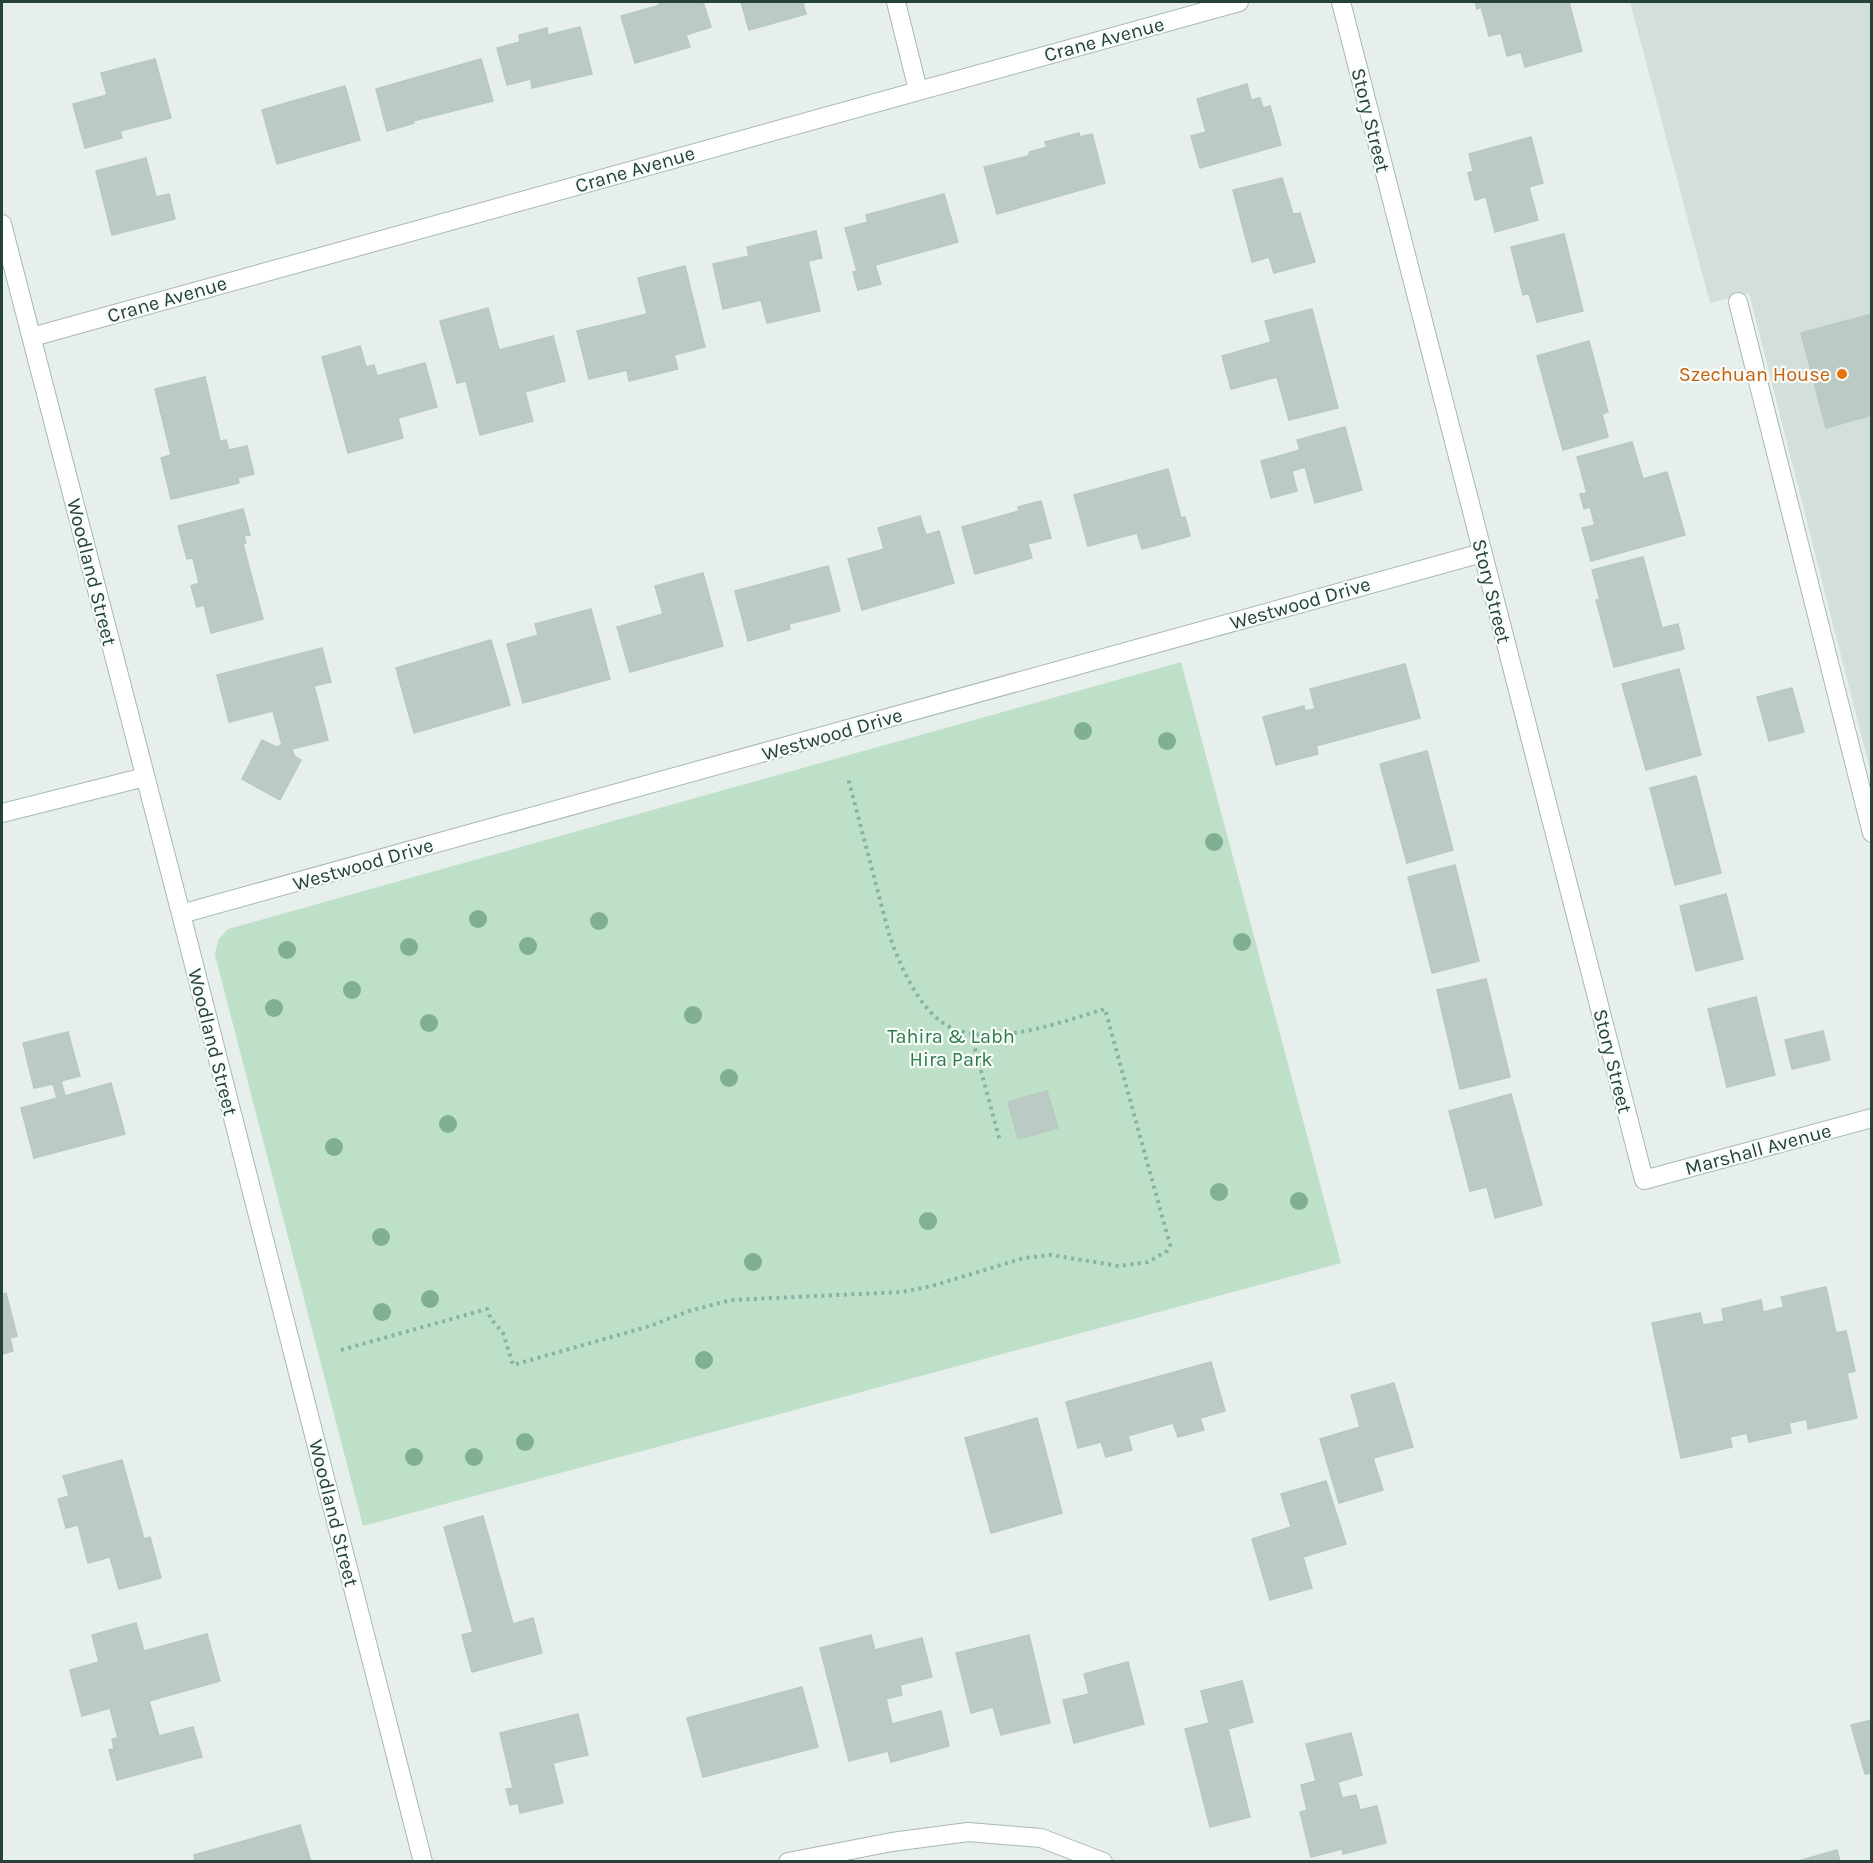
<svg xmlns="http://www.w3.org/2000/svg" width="1873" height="1863" font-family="Karla,sans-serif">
  <rect width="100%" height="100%" fill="#e6efeb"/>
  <path fill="#d4dfda" d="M1630,2H1871V774L1749,293L1710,303Z"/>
  <path fill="#bfe0c8" d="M1181,662L1341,1263L363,1526L215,955L218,940L228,929Z"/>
  <path fill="#bbcac4" stroke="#b8c9c2" stroke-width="1.5" d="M659,2H703L711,27L686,35L690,47L635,63L621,16L660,5Z
    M741,2H809L803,3L806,14L749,30Z
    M1475,2H1569L1582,51L1525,67L1521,52L1507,56L1501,33L1489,36L1481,7L1477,9Z
    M580,27L592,74L532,88L531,79L507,85L497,48L520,42L519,35L547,28L548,35Z
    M155,59L171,118L120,131L122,138L85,148L73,104L107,95L101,73Z
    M481,59L493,101L413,121L414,123L387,131L376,89Z
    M1247,84L1251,100L1260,98L1263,108L1270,106L1281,145L1200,168L1191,136L1206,132L1197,99Z
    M345,86L360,140L277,164L262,110Z
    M1079,133L1080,137L1092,134L1105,183L997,214L984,167L1028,156L1030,152L1047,147L1045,142Z
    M1531,137L1543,183L1529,187L1538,220L1495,232L1486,197L1475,200L1468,173L1473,171L1469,154Z
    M146,158L156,197L169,194L175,219L112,235L96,171Z
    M1282,178L1293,214L1300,213L1315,262L1274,273L1269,257L1252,262L1233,190Z
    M944,194L958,242L875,265L881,284L858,290L853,272L857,271L845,228L868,222L866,215Z
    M816,231L822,258L808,261L820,311L767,323L761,300L723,309L713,264L749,256L747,247Z
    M1564,234L1583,311L1537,322L1529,293L1523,295L1511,247Z
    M685,266L705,347L674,355L678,369L629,381L627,370L589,379L577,331L647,314L638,278Z
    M488,308L499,350L553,336L565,381L525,392L533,421L480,435L466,381L457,383L440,321Z
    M1312,309L1338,408L1289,420L1277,377L1231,389L1222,356L1271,342L1265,321Z
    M1872,314V415L1826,428L1801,333Z
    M1589,341L1608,412L1602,414L1608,437L1563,450L1537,356Z
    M360,346L366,367L374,365L377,376L425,363L437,407L398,418L403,438L348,453L322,357Z
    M205,377L220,441L226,440L229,450L247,446L254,474L238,478L239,483L171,499L161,458L171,455L155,389Z
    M1345,427L1362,490L1315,503L1305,467L1292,471L1297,491L1271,498L1261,461L1300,450L1297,440Z
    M1632,442L1643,479L1667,472L1685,535L1591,561L1582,528L1595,525L1590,507L1584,509L1580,494L1587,493L1577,457Z
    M1168,469L1181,518L1185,517L1190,536L1142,549L1137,533L1088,546L1074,495Z
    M1041,501L1051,538L1028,544L1032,558L975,574L962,527L1019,511L1018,507Z
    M243,509L250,535L244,536L246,543L243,544L263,619L211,633L204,605L197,607L191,586L199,583L193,558L187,559L178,526Z
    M920,516L926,535L939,531L954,583L862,610L848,559L884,549L878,528Z
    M1643,557L1662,628L1678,624L1684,649L1614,667L1596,600H1600L1592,570Z
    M828,566L840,611L789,624L790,629L748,641L735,591Z
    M703,573L723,646L630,672L617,627L663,614L655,586Z
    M591,609L610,679L523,703L507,644L538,635L535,624Z
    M491,640L510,705L414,733L396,668Z
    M322,648L331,682L314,686L328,740L292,749L294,756L301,760L280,800L242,779L262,740L276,747L282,745L273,711L229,722L217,675Z
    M1405,664L1420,718L1316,746L1318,754L1276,765L1263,717L1304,706L1305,711L1315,709L1310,689Z
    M1679,669L1701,755L1646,770L1622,684Z
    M1792,688L1804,732L1769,741L1757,697Z
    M1427,751L1453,850L1407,863L1380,764Z
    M1696,776L1721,873L1675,885L1650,788Z
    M1455,865L1479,961L1432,973L1408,877Z
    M1726,894L1743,959L1696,971L1680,906Z
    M1486,979L1510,1077L1460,1089L1437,990Z
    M1756,997L1775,1075L1727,1087L1708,1009Z
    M1823,1031L1830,1060L1792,1069L1785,1040Z
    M68,1032L80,1076L61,1081L65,1096L111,1083L125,1134L34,1158L21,1108L57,1098L53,1084L34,1088L23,1043Z
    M1047,1091L1058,1128L1018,1139L1008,1102Z
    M1511,1094L1542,1205L1495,1218L1487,1187L1470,1191L1449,1111Z
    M1826,1287L1836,1333L1846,1331L1855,1371L1847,1373L1857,1418L1808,1429L1807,1419L1789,1423L1791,1433L1749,1442L1747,1433L1730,1437L1732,1447L1681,1458L1652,1323L1700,1313L1703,1325L1724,1321L1722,1309L1761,1300L1763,1312L1784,1307L1781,1297Z
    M6,1293L17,1336L10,1338L13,1351L2,1354V1295Z
    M1211,1362L1225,1411L1200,1418L1204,1430L1178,1437L1173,1423L1128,1436L1132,1450L1106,1457L1101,1442L1078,1448L1066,1402Z
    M1394,1383L1413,1447L1373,1458L1383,1490L1339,1503L1320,1439L1360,1427L1351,1395Z
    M1037,1418L1062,1513L991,1533L965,1438Z
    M122,1460L144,1539L150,1537L161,1578L119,1589L110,1557L88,1563L78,1525L66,1528L58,1499L69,1496L63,1476Z
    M1326,1481L1346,1544L1303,1557L1312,1588L1270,1600L1252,1539L1291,1527L1281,1494Z
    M483,1516L513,1624L533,1618L542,1653L472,1672L462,1635L473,1632L444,1527Z
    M136,1623L144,1651L207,1634L220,1681L149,1701L159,1736L193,1727L202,1757L117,1780L109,1750L114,1749L112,1739L118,1738L110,1708L82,1716L70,1670L99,1662L92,1635Z
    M871,1635L875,1650L922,1638L932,1677L900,1685L902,1695L886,1699L892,1724L941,1711L949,1746L891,1762L888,1751L849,1761L820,1648Z
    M1029,1635L1050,1723L1001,1735L993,1707L971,1713L956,1653Z
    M1128,1662L1144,1724L1074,1743L1063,1700L1089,1694L1084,1674Z
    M1242,1681L1253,1722L1228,1729L1250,1817L1210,1827L1185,1729L1209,1723L1201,1691Z
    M802,1687L818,1747L703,1777L687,1718Z
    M578,1714L588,1755L553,1763L563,1803L520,1813L518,1803L510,1805L506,1789L513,1788L500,1733Z
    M1872,1720V1773L1865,1774L1851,1725Z
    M1351,1733L1362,1775L1338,1782L1342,1798L1356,1795L1360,1810L1377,1806L1386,1843L1343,1854L1342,1849L1311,1857L1300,1812L1307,1810L1301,1785L1316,1781L1306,1744Z
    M300,1825L311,1862H195L194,1855Z
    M1837,1850L1840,1862H1795Z"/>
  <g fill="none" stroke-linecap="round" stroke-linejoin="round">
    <defs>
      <path id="service" d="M1738,302L1872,833"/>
      <path id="minor" d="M896,2L918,90
        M1341,2L1644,1180L1872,1118
        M2,224L181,914L423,1862
        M32,337L1239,2
        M2,813L145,777
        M181,914L1482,553
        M788,1862L892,1842L968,1832L1041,1838L1103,1862"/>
    </defs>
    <use href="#service" stroke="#a8b8b2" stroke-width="20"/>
    <use href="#minor" stroke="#a8b8b2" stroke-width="20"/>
    <path stroke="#86b3a5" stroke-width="4" stroke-dasharray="3 4.5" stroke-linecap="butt" d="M971,1034L1000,1141
      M341,1350L487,1309L491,1319L503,1333L513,1365L650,1326L689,1311L731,1300L902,1292L932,1286L1024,1258L1051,1255L1119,1266L1148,1262L1167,1251L1170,1245L1105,1009C1061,1022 996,1047 952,1028C921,1015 899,964 889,934L848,778"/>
    <use href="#service" stroke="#fff" stroke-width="18"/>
    <use href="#minor" stroke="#fff" stroke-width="18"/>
  </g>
  <g fill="#80af93">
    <circle cx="1083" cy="731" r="9"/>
    <circle cx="1167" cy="741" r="9"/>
    <circle cx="1214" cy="842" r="9"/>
    <circle cx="478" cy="919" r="9"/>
    <circle cx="599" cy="921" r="9"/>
    <circle cx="1242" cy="942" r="9"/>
    <circle cx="528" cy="946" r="9"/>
    <circle cx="409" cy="947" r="9"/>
    <circle cx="287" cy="950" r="9"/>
    <circle cx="352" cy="990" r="9"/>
    <circle cx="274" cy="1008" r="9"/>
    <circle cx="693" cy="1015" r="9"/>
    <circle cx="429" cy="1023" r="9"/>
    <circle cx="729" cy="1078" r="9"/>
    <circle cx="448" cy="1124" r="9"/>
    <circle cx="334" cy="1147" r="9"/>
    <circle cx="1219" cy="1192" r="9"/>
    <circle cx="1299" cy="1201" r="9"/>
    <circle cx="928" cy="1221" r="9"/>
    <circle cx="381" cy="1237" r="9"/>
    <circle cx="753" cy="1262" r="9"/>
    <circle cx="430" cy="1299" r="9"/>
    <circle cx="382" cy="1312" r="9"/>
    <circle cx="704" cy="1360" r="9"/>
    <circle cx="525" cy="1442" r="9"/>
    <circle cx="414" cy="1457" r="9"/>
    <circle cx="474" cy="1457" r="9"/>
  </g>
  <circle fill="#e8710a" stroke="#f7fbf9" stroke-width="2" cx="1842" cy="374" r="6"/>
  <g text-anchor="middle" stroke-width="4.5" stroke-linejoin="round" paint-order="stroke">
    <g font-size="20" fill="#24423a" stroke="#f7fbf9">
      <text transform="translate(1104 39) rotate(-15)" y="7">Crane Avenue</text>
      <text transform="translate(1371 120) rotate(76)" y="7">Story Street</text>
      <text transform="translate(635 169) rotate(-16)" y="7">Crane Avenue</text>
      <text transform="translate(167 299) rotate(-16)" y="7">Crane Avenue</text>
      <text transform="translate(92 572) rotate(76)" y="7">Woodland Street</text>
      <text transform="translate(1492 591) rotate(76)" y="7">Story Street</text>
      <text transform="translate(1300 603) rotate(-16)" y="7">Westwood Drive</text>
      <text transform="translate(832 734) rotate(-16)" y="7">Westwood Drive</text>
      <text transform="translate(363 864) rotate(-16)" y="7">Westwood Drive</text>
      <text transform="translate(213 1042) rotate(76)" y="7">Woodland Street</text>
      <text transform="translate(1613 1061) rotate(76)" y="7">Story Street</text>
      <text transform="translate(1758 1149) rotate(-15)" y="7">Marshall Avenue</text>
      <text transform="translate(334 1513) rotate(76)" y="7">Woodland Street</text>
    </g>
    <g font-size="20" fill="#c56008" stroke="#f7fbf9" text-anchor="end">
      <text x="1830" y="381">Szechuan House</text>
    </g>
    <g font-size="20" fill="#2d7a4b" stroke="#f7fbf9">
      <text x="951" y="1043">Tahira &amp; Labh<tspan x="951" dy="23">Hira Park</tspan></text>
    </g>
  </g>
  <rect width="1873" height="1863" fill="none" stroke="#24423a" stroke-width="6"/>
</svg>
